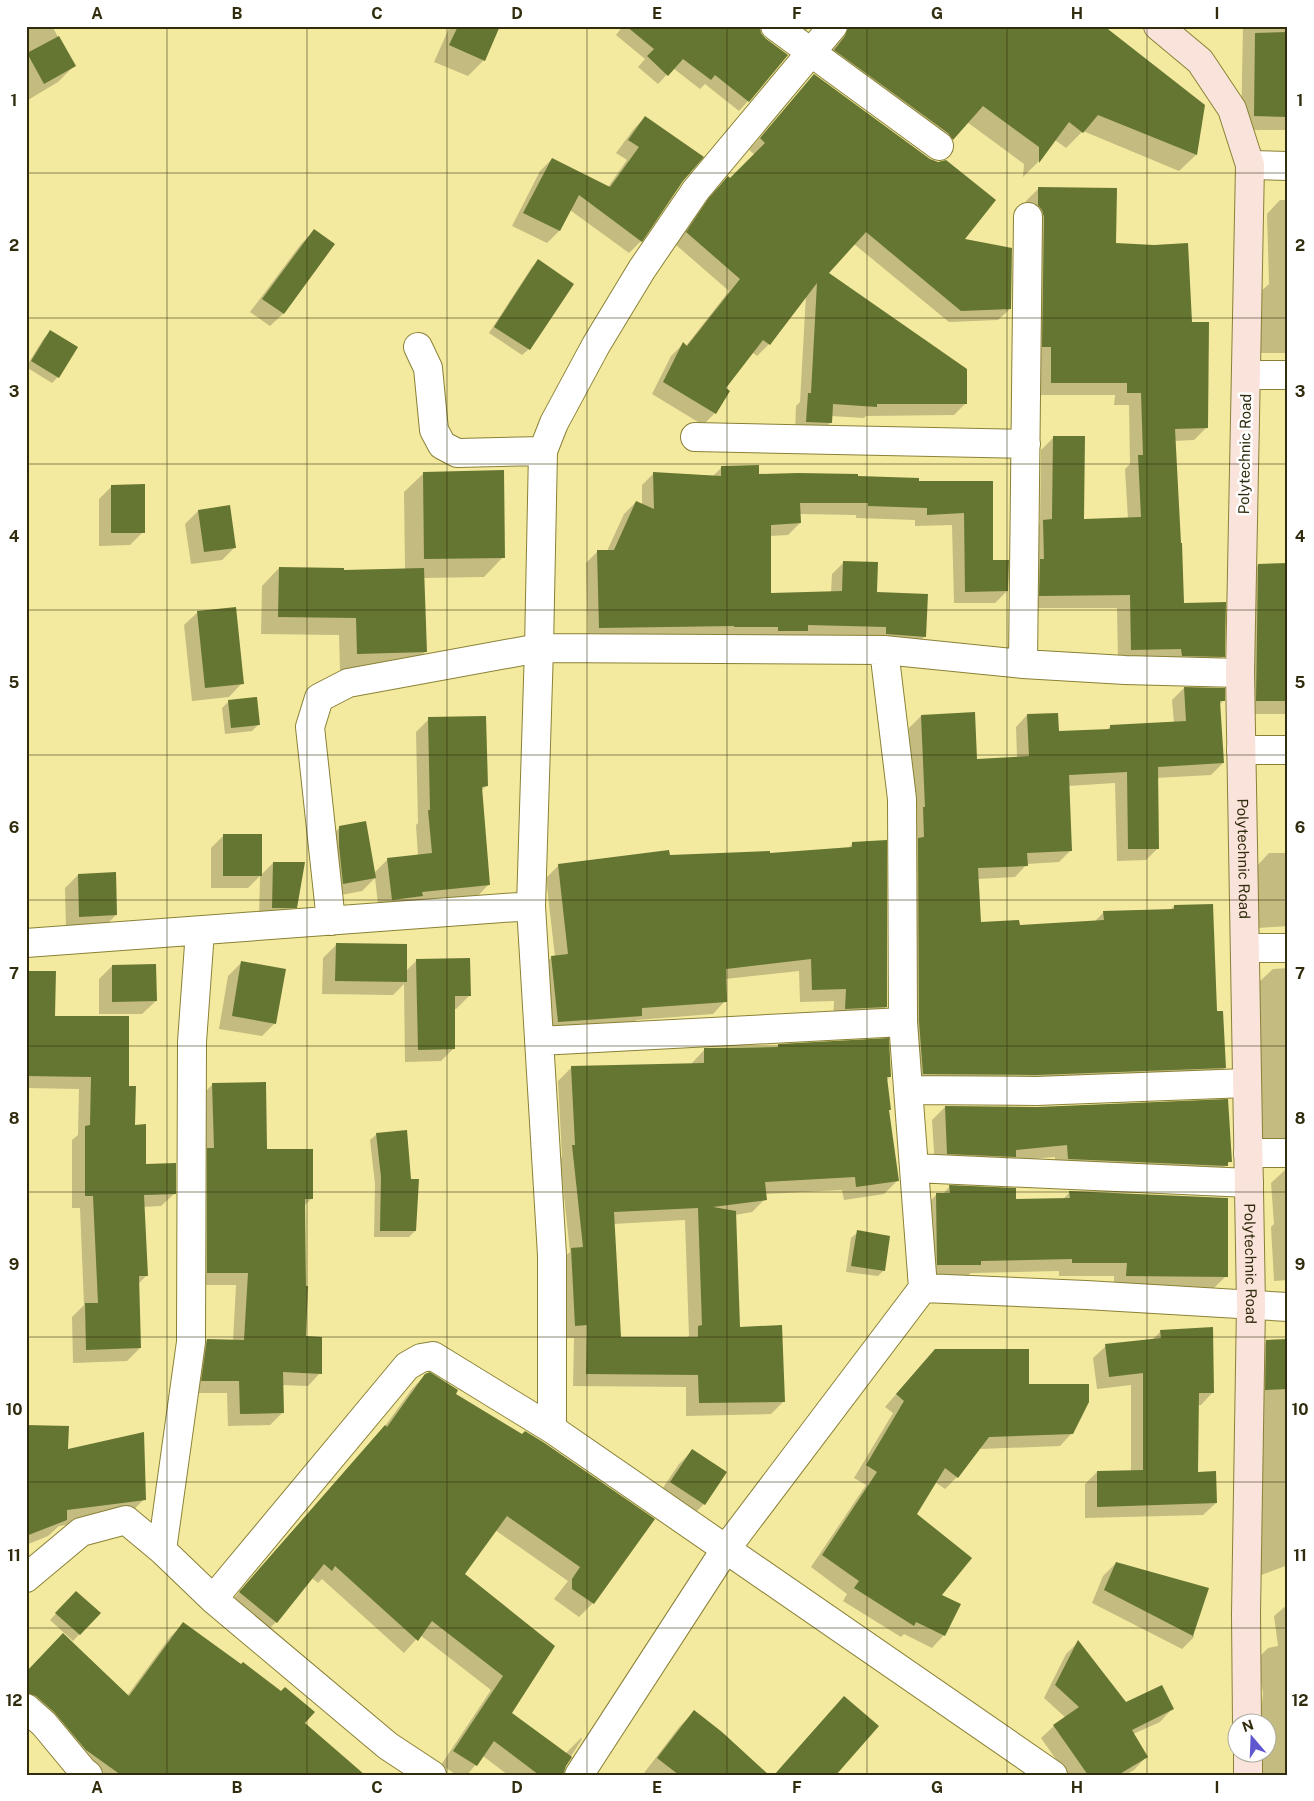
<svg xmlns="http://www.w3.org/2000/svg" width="1314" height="1801" font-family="'Public Sans',sans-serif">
  <rect width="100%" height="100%" fill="#f4ea9f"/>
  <path fill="#0003" fill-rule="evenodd" d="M26,26H52L74,66L58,82L28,100L26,97Z
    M450,26H499L484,60L468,76L434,62Z
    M623,26H735L748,101L739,111L705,84L700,89L673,68L658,84L638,67L645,59L616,35Z
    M779,26H818L810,27L791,46Z
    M818,26H908L1204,105L1196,155L1179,171L1083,131L1066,148L1055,140L1038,162L1023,177L1024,164L967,122L937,155L819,66Z
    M1243,26H1288V130H1241Z
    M814,75L962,240L1010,309L998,320L949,322L854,244L827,273L966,403L954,415L866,416L864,418L831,416L830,423L819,435L795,433L796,406L800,402L806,295L769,344L757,356L752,352L724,389L729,391L715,413L703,425L652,394L671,356L683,344L686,346L729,291L675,244L697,213L716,189L731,180L755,155L749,150Z
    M645,117L682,180L641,241L629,253L570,210L559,231L547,243L512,226L540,171L552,159L608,187L627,160L616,153L633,130Z
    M1039,188L1114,244L1191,323L1207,427L1194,440L1174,441L1183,604L1223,656L1210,670L1118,662L1117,608H1027L1030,534L1040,524L1041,450L1054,437L1083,520L1128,519L1125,469L1130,464L1129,405H1114L1115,395H1039L1025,219L1026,201Z
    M1280,200H1288V353H1261L1260,292L1269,284L1267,214Z
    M314,231L284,313L270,326L250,312L301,244Z
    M538,261L529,349L522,355L489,333L532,267Z
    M51,331L58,377L52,383L26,367L44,338Z
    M722,467L757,476L857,477L918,483L991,482L992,561L1007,591L995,603H954L952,525L915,526V520L856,518V515L799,514L800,523L788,535L770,536V594L831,593L832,574L844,562L925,636L913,648L588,640L586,563L598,551H607L624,514L636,502L642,505V485L654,473L713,476Z
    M424,473L503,557L484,577L423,578L426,651L409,668L340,671L339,635L261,634L262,586L279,568L343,572L405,570L404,492Z
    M112,486L143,532L130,545L99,546V499Z
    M198,511L235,547L222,560L191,564L185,524Z
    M1288,564V714H1243L1245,578L1258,565Z
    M198,612L242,683L229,697L192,701L184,625Z
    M1184,688L1224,700L1219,705L1223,763L1211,775L1156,778L1158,848L1146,860L1117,861L1115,783L1068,786L1071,850L1059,862L1027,864L1015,877L978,879L980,923L1019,926L1094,922L1104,912L1170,910L1174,906L1216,1013L1225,1068L1213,1080L911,1086L914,819L909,728L921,716L976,760L1017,758L1016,727L1027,715L1058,733L1107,730L1111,726L1174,723L1172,700Z
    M229,701L259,724L252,731L225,734L222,708Z
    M429,719L486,786L481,791L489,884L476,898L379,913L375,878L362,891L331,897L327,841L340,827L374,873L388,859L418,856L416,825L418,823L416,732Z
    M224,835L261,875L273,863L296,907L282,920H259L260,876L248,888H211V848Z
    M853,843L886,1007L874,1019L833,1021L834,1001L800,1002L799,971L725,979V1001L713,1014L636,1020L628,1028L546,1034L539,969L552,957H555L546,878L559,865L668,856L769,855L848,849Z
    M1269,853H1288V926L1259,928L1256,867Z
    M78,875L116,915L103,928L66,929L65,888Z
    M336,945L406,971L417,960L469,996L456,1009H453L454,1048L441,1061L405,1062L404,984L393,995L322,994L323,958Z
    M241,963L275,1023L262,1036L219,1029L228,976Z
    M112,966L156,1001L142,1014H99V979Z
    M1288,968V1158L1259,1150V982L1273,969Z
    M26,972L54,1017L128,1087L134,1126L145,1165L175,1193L161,1206L143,1207L147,1275L138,1284L140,1348L127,1361L73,1363L72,1317L84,1305L80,1208H72V1140L78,1135L79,1089L26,1088Z
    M779,1045L890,1076L887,1080L888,1110L897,1181L884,1194L844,1200L842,1190L765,1194V1199L752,1212L735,1215L739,1328L784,1401L771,1414L686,1416V1387L573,1386L574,1338H563L559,1262L570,1252L560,1159L562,1157L558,1081L571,1068L692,1065V1063L705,1049L776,1048ZM685,1220L689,1336L686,1338H620L613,1224Z
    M213,1084L266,1150L312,1198L304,1206L305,1338L320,1373L308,1386L282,1385L283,1412L270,1425L228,1426L227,1393H189L194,1353L207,1340L233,1341L236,1285H195L200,1097Z
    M945,1107L1230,1161L1213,1179L1055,1172V1157L935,1167L932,1120Z
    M377,1134L415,1231L409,1237H374L375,1184L370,1140Z
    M1288,1169V1280L1274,1281L1271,1227L1274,1224L1271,1183L1285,1170Z
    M950,1186L1015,1200L1063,1199L1070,1192L1226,1276L1213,1289L1114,1288V1276H1059V1271L971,1273L966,1277L924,1278L923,1208L936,1195H942Z
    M858,1232L884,1270L878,1276L846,1272L851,1238Z
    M1161,1331L1213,1392L1201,1405H1197V1473L1216,1503L1203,1515L1085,1518V1484L1097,1472H1131V1385L1097,1389L1093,1358L1106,1346L1152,1340Z
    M1288,1340V1565L1256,1577L1252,1356L1267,1341Z
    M923,1363L1028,1385L1072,1433L1060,1446L979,1449L957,1477L945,1489L935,1482L915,1514L940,1595L944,1635L932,1648L904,1634L901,1637L843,1601L847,1594L811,1567L866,1485L854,1478L893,1413L885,1407Z
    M425,1375L653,1519L593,1603L579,1617L554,1599L568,1581L495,1530L464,1574L554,1646L511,1713L565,1754L581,1738L582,1739L565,1766L562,1775H508L483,1756L467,1775H457L441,1765L491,1690L420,1635L404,1653L322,1579L318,1583L312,1578L276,1622L263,1635L227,1606L385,1426L412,1389Z
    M26,1426L144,1499L127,1517L59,1526L48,1536L26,1545Z
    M692,1451L704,1504L691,1517L658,1495L679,1464Z
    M1116,1563L1183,1604L1194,1637L1182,1649L1092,1603L1103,1576Z
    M69,1600L99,1613L73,1641L50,1620Z
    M1288,1604V1775H1254L1256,1754H1266V1724H1260L1263,1693L1257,1659L1268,1648L1278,1646L1274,1616Z
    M183,1624L303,1724L337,1775H97L26,1712V1673L127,1696L170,1637Z
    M1078,1642L1126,1703L1172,1709L1160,1722L1133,1734L1146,1757L1134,1770L1125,1775H1067L1041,1738L1054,1726L1066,1718L1044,1698L1066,1654Z
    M694,1712L767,1775H646L644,1773L680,1726Z"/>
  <path fill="#657632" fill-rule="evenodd" d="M458,26H500L485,61L449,45Z
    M626,26H760L761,33L765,38L788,55L749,102L715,75L711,80L683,59L668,76L647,56L654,49Z
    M848,26H1104L1205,105L1197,155L1098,115L1083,133L1069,122L1039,163V147L983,106L953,140L948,133L834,50L845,36Z
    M1288,32V117L1254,116L1255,33Z
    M59,36L76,66L44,84L27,53Z
    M814,74L930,159L938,162L946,160L996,200L965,239L1012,248L1011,309L961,311L866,232L829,273L967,369V404H877V407L833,404L832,423L806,422L808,393H811L817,283L770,345L763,340L726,388L730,391L716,414L663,382L683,342L687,346L740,279L686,232L708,199L728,176L730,178L765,143L760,138Z
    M645,116L704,157L683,181L642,242L579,195L560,231L523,213L552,158L610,187L639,147L628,140Z
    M1038,187L1117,188L1116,243L1154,245L1188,243L1192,322H1209L1208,428L1175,429L1181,543H1182L1184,603L1226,602L1225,657L1182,656L1181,649L1131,650L1130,595L1039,596L1040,559H1044L1043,520L1052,519L1053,436H1085L1084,519L1141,517L1138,455H1143L1141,393H1127V383H1051V347H1042L1044,217L1042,210L1038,205Z
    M314,229L335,244L284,314L262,299Z
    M538,259L574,284L530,350L494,327Z
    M50,330L78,347L59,378L31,361Z
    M759,465V474L798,473L858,474V476L919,478V481H993V560H1009L1008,591L965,592L964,513L927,515V508L868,506V503H800L801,523L771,525V593L842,591L843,561L878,562L877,592L928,594L926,637L886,634V627L808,625V631H778V627H734V626L599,628L597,550H614L636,501L654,509L653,472L721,476V466Z
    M504,470L505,558L424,559L423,472Z
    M145,484V533H111V485Z
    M230,505L236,548L204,552L198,510Z
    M1288,563V701H1256L1258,564Z
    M279,567L344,568V570L424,568L427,652L357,654L356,618L278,617Z
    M236,607L244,684L205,688L197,611Z
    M1184,687L1225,688V701H1220L1224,763L1158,767L1159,849H1128L1127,772L1069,775L1072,851L1027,853L1028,866L978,868L981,922L1019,920L1020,925L1104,920L1103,911L1174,909V905L1213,904L1217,1011H1223L1226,1068L1036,1075L923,1074L919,1021L918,838L924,837L923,807H925L921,715L975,712L977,759L1029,756L1027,714L1058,713L1059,731L1110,729V725L1186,721Z
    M257,697L260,725L231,728L228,700Z
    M486,716L488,786L482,787L490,885L422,892L423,896L392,900L387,858L432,853L428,810H430L428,717Z
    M366,821L376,878L343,884L339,846V826Z
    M223,834H262V876H223Z
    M887,840V1007L845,1009L846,989L812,990L811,959L726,969L727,1002L642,1008V1016L558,1022L551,956L568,954L558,864L669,850L670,855L770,851V853L852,847V842Z
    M273,862H305L297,908H272Z
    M116,872L117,915L79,917L78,874Z
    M336,943L407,944V982L335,981Z
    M470,958L471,996H455V1049L418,1050L416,959Z
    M241,961L286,969L276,1024L232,1016Z
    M156,964L157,1001L112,1002V965Z
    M26,971H56L55,1016H129V1086H136L135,1125L146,1124V1164L176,1163V1194L144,1195L148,1276H139L141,1348L86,1350L85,1303H98L93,1196H85V1126L90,1125L91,1077L26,1076Z
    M889,1038L891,1077H887L891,1110H889L899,1181L856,1187L855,1177L765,1182L767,1200L713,1207L736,1211L740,1327L782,1325L785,1402L699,1403L698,1375L586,1374L587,1325L575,1326L571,1248L583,1247L572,1145H575L571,1066L704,1063V1048L778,1047V1044ZM698,1208L702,1325L698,1326V1337H621L614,1212Z
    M266,1082L267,1149H313V1199H305L306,1286H308L306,1336L322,1337V1374L283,1372L284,1413L240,1414L239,1381H201L207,1339L244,1340L248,1273H207V1148H214L212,1083Z
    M1228,1099L1232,1162H1228V1166L1068,1159L1067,1145L1016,1150V1157L947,1154L945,1106L1037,1107Z
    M407,1130L411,1179H419L416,1231H380L381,1177L376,1133Z
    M949,1185L1016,1188V1199L1070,1198L1069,1191L1228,1198V1277L1126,1276L1127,1263H1072V1259L981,1261V1265H937L936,1193H950Z
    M857,1230L890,1236L885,1271L851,1266Z
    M1213,1327L1214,1393H1199L1198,1472L1216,1471L1217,1503L1097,1507V1471L1143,1470V1373L1109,1377L1105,1344L1161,1338L1160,1330Z
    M1288,1339V1389L1265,1390L1266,1340Z
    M935,1349H1029V1384H1089V1402L1073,1434L989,1437L958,1478L945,1468L917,1514L972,1558L942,1595L961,1604L945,1636L916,1622L914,1626L854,1588L859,1581L822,1555L877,1472L866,1465L904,1401L896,1394Z
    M430,1372L458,1390L456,1394L522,1434L525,1431L543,1442L655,1519L594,1604L572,1589V1579L580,1567L507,1516L465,1574L555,1646L512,1713L572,1757L566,1766L563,1775H539L494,1741L477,1766L453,1751L503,1676L432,1621L418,1641L335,1566L332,1571L324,1564L277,1623L239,1592L385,1425L387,1427L425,1374Z
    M26,1425L69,1426L68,1449L144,1432L146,1500L67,1510V1520L26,1536Z
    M692,1449L727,1472L705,1505L670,1482Z
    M1116,1562L1209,1588L1193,1636L1104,1590Z
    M76,1591L101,1613L80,1635L55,1613Z
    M183,1622L241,1664L243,1662L281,1691L285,1687L315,1712L305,1723L365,1775H121L86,1750L54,1712L36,1696L26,1693V1672L63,1633L129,1696Z
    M1078,1640L1126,1702L1162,1685L1174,1709L1132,1730L1148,1757L1118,1775H1088L1053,1725L1079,1707L1055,1685Z
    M844,1696L879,1726L836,1775H774Z
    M694,1710L722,1732L769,1775H679L657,1758Z"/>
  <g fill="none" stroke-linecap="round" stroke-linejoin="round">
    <defs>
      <path id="street" d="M775,26L939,146
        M1250,165L1288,166
        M418,347L428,368L434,430L442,445L457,453L543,451
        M1246,375H1288
        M695,437L1026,444
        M884,650L902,799L903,1022L923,1288
        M1023,664L1028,217
        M1241,750H1288
        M331,921L310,727L319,698L348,683L539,648L884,650L1023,664L1125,670L1240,673
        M26,943L531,906
        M1245,948H1288
        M539,1041L903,1022
        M908,1090L1036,1091L1247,1083
        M1248,1153H1288
        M914,1168L1249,1183
        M552,1429V1255L531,906L539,648L543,451L554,423L596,345L642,269L696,190L833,26
        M162,1550L191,1342L192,1042L200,931
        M26,1578L81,1532L126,1520L162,1550L213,1599L388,1746L432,1775
        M213,1599L407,1366L421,1358L433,1356L552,1429L1053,1775
        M26,1708L44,1724L83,1771L88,1775
        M579,1775L725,1550L923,1288L1086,1295L1288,1307"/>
      <g id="secondary">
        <path id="s1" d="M1158,26L1200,61L1232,109L1250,165L1240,673L1251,1305L1246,1614L1247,1724"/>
        <path d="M1248,1754V1775"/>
      </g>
    </defs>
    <use href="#street" stroke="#8a8137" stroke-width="30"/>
    <use href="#secondary" stroke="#8a8137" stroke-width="30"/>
    <use href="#street" stroke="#fff" stroke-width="28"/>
    <use href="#secondary" stroke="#fae3db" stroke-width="28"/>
  </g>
  <path fill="none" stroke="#302c0d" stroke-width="1" stroke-opacity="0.55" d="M167,26V1775M307,26V1775M447,26V1775M587,26V1775M727,26V1775M867,26V1775M1007,26V1775M1147,26V1775M26,173H1288M26,318H1288M26,464H1288M26,610H1288M26,755H1288M26,900H1288M26,1046H1288M26,1192H1288M26,1337H1288M26,1482H1288M26,1628H1288"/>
  <g text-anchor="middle" stroke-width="5" stroke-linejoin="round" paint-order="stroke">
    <g font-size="15" fill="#302c0d" stroke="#fff">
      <text transform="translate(1245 454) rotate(-89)" y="5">Polytechnic Road</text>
      <text dy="5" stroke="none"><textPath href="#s1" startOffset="865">Polytechnic Road</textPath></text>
      <text dy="5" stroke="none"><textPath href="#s1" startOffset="1270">Polytechnic Road</textPath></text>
    </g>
  </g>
  <rect width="1314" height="1801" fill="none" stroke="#ffffff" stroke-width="55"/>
  <g transform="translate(1252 1738) rotate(341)"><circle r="24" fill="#ffffff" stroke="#acab9e"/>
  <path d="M0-4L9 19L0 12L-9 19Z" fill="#6057d0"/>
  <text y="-8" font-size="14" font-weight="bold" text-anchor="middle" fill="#302c0d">N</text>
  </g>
  <rect x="28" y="28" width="1258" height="1746" fill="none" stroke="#302c0d" stroke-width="2"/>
  <g font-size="16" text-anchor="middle" font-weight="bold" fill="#302c0d">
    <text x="97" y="19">A</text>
    <text x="237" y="19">B</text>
    <text x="377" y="19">C</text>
    <text x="517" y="19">D</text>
    <text x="657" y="19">E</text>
    <text x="797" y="19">F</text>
    <text x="937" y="19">G</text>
    <text x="1077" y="19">H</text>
    <text x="1217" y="19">I</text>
    <text x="14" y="106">1</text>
    <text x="1300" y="106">1</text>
    <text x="14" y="251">2</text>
    <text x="1300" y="251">2</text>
    <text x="14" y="397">3</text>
    <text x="1300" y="397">3</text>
    <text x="14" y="542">4</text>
    <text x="1300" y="542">4</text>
    <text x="14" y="688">5</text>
    <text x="1300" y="688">5</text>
    <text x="14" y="833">6</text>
    <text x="1300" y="833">6</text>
    <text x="14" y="979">7</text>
    <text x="1300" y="979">7</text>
    <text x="14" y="1124">8</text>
    <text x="1300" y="1124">8</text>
    <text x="14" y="1270">9</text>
    <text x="1300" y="1270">9</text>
    <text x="14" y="1415">10</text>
    <text x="1300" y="1415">10</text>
    <text x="14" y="1561">11</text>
    <text x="1300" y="1561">11</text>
    <text x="14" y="1706">12</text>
    <text x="1300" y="1706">12</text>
    <text x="97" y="1793">A</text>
    <text x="237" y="1793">B</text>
    <text x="377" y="1793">C</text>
    <text x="517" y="1793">D</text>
    <text x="657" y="1793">E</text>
    <text x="797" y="1793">F</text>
    <text x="937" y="1793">G</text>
    <text x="1077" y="1793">H</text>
    <text x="1217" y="1793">I</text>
  </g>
</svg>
